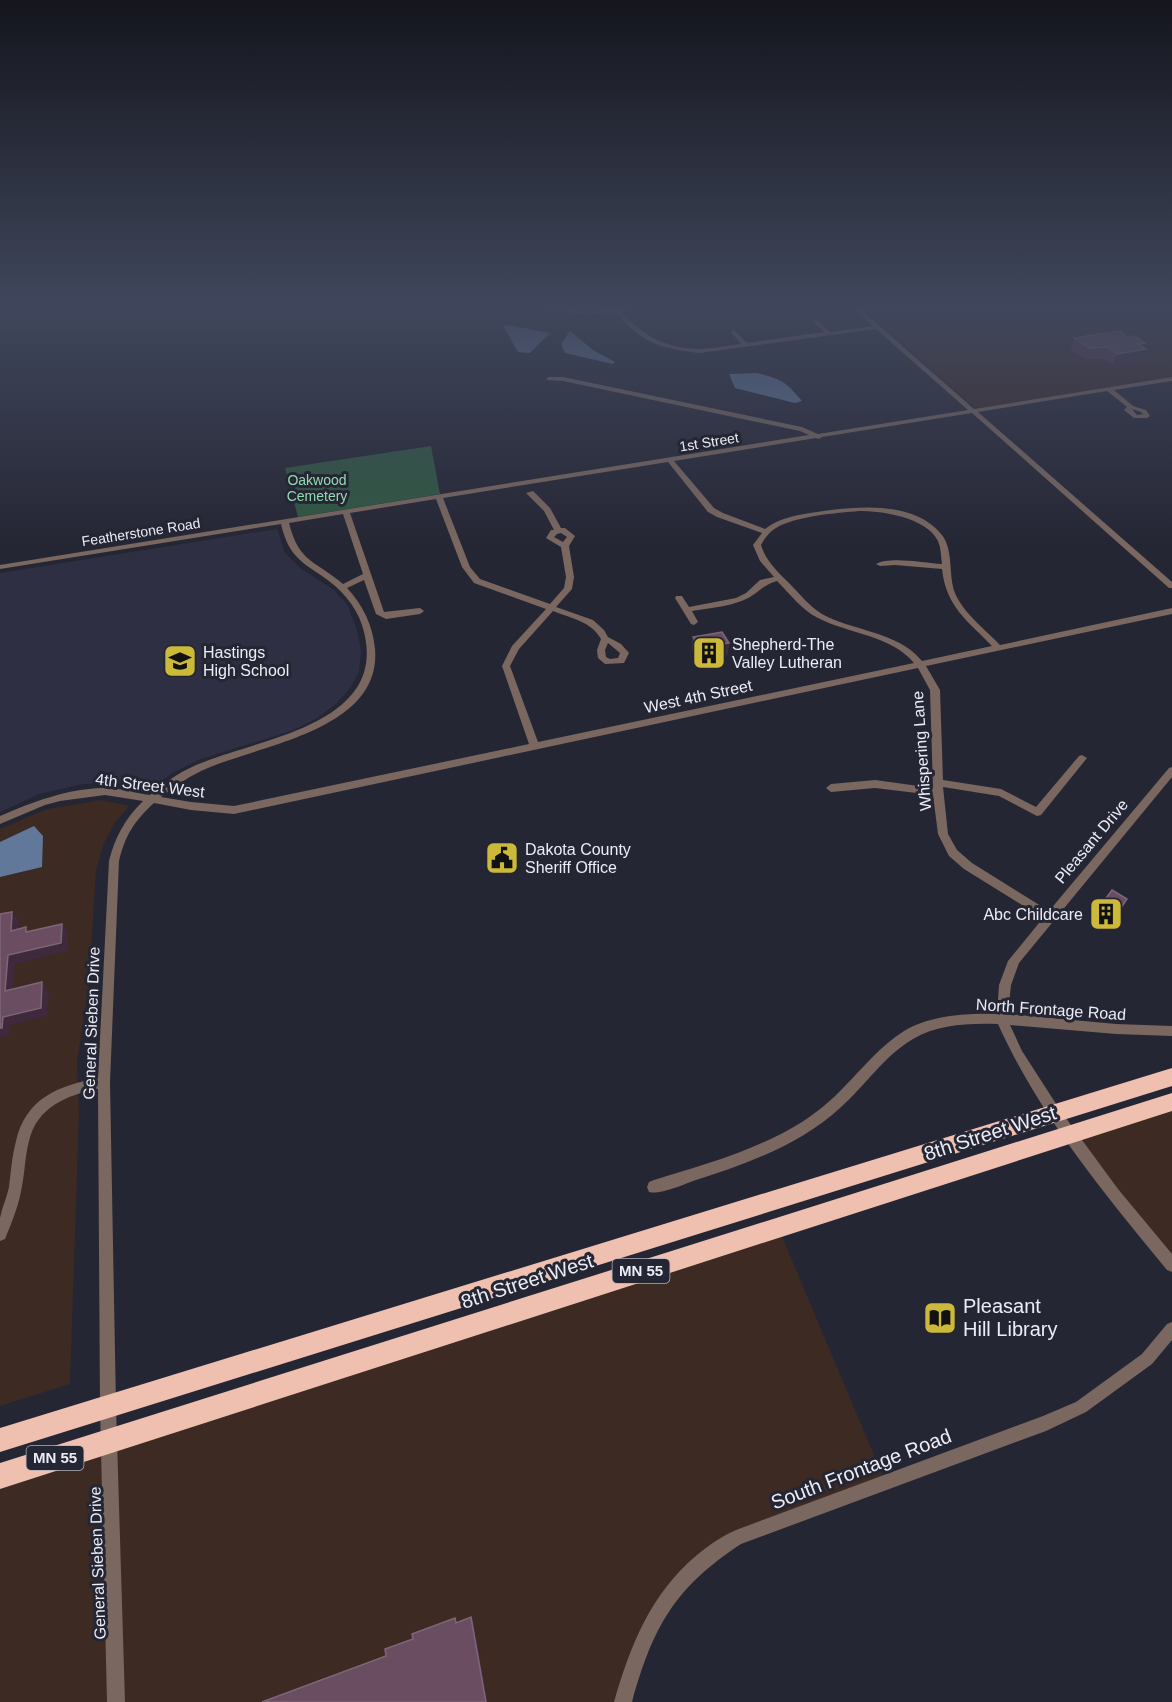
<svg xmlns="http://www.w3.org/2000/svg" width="1172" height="1702" font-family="Helvetica,sans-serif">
  <rect width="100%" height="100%" fill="#252634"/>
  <path fill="#3c2a23" d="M102,800L129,806L114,824L104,843L96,871L89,983L77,1062L79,1113L70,1384L0,1406V829L47,809Z
    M1172,1102V1265L1070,1134Z
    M778,1227L885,1481L736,1538L673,1589L623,1702H0V1476Z"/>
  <path fill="#2e2f43" d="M277,529L285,553L300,568L334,590L348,606L357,631L361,651L359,672L351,687L337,703L317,718L294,730L201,759L172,773L151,789L109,783L83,784L39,794L0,812V573Z"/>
  <path fill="#3d2929" d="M860,308H1172V377L980,408L975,407Z"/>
  <path fill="#305741" d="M431,446L440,494L298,517L285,468Z"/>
  <path fill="#62789b" d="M509,325L550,333L530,353L518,352L503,326Z
    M570,331L593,350L615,362L613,364L565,353L561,344Z
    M757,373C782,379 786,382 802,401L795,403L735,388L729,374Z
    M34,826L43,836L42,867L0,877V842Z"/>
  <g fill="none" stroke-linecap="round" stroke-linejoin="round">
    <path fill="#7a6760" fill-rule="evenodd" d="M540,308L590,311L636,308L621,311C641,335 667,349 699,349C713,349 728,345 741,344L731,332L734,330L747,343L824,332L812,321L815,319L830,332L873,326L853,308H859L974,409L1172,377V381L1114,390L1133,406L1146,410L1150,416L1147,418H1134L1124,410L1127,407L1107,391L978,412L1172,582V588H1169L972,413L822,437L819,439L816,438L674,461L714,508L723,513L765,529C780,517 798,515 817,512C856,506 914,500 942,535C954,551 948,575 955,593C963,613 985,629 1000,645L1172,608V614L926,666L940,690L943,780L1001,789L1036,807L1079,756L1082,755L1087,758L1041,815L1037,816L999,796L943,787L948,834L957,850L972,863L1049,911L1169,768L1172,767V777L1019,963L1011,985L1008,1014L1116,1024L1172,1026V1036L1116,1034L1010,1025L1022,1051L1060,1110L1118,1189L1172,1254V1272L1167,1270C1104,1193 1039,1115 998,1024C970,1023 938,1024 913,1039C884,1056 865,1086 840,1108C800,1145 744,1165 693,1181C683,1185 659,1195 649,1192L647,1187L649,1182L654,1180C704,1165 757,1150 802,1122C817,1112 831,1101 844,1087C863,1068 880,1046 904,1031C931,1015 966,1013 997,1014L999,985L1008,961L1043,918L964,869L949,856L938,834L933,795L875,788L831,792L826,788L831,784L875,780L933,788L930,690L918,668L234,814L191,810L154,803C134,821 125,836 119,861L110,1082L116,1407L125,1702H107L100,1407L98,1089C67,1095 37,1107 29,1141C25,1156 25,1171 22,1186C19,1205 12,1222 5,1239L0,1241C0,1234 0,1225 0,1218C2,1207 7,1197 9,1187C11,1171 12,1156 16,1141C26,1098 58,1086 98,1078L109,861C115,837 125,819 143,801L105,795L60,801L45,805L0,824V816C33,802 66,789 103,788C118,787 135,793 150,795C166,781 184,769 204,762C266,737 393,722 362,625C355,604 340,588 322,576C314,570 304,565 297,557C288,548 284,536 281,524L0,569V565L809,435L800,431L563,381L547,380V378L549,377H563L802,427L818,434L968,410L876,329L699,353C659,348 642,343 615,312L590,315ZM1132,409L1141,412L1143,414L1137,415ZM668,462L708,512L717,517L762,533L753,545L760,561L774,577L760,580L746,593L736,598L689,607L682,596H676L675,598L691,624L694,625L698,622L692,611C709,608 728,607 744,600C758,594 762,585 777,581C790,594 802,610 818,618C849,634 891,635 914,663L538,742L510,666L519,649L553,611C570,618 591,621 601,639L597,650L598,658L605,664L624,663L629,653L621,644L608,637L604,630L593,620L556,607L572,589L574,577L569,546L575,536L565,528H561L550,508L533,491L526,493L544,511L554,530H551L546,538L561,547L566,577L564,588L550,604L480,579L470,567L443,498ZM436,499L462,567L474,583L546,609L512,646L502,666L529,744L234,806L191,802L161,797C175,786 191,775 208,768C260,745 382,730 375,649C373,626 363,605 347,588L364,580L376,614L386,619L420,614L424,611L420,608L384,612L350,513ZM859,511C882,511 926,517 938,541C941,548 941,557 942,564C925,563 890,556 876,564L880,566L895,565L942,569C946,607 968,621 992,646L922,661C897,631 855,632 822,614C809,606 799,593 788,582C777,571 766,561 761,545C765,538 769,532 776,528C795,516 837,513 859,511ZM343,514L363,574L343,584C315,560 299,563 289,523ZM561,533L567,537L563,542L554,537L557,534ZM608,643L620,653L618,658L610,659L606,657L605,650Z
      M1172,1322V1340L1152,1364L1086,1412L1046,1431L741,1544C674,1588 653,1627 632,1702H614C630,1646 651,1593 697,1555C709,1545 722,1536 736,1530L1043,1416L1076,1402L1142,1354L1167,1324Z"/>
    <path fill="#efbfaf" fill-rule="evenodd" d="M1172,1068V1086L0,1452V1428Z
      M1172,1093V1111L0,1489V1463Z"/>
  </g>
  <path fill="#5a394f" d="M1039,308H1066L1064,312L1046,310V308Z
    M1128,337L1143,347L1142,361L1113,365L1104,359H1086L1070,350L1074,338Z
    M693,637L729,643L727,655L698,661L692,650Z
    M1127,899L1108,926L1093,917L1101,905Z"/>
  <path fill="#3e2a3c" d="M1145,343L1142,350L1146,349L1142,361L1113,365L1117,354L1138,344Z
    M729,643L727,655L698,661L699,648Z
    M12,912L19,921L17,940L11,931Z
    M62,924L68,933V951L15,964L12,1000L5,991L8,955Z
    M42,982L49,991L47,1016L10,1025L9,1036L0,1038V1028L3,1017Z
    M471,1617L473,1619L488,1702H486Z"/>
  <path fill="#6a4d61" stroke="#7e6678" stroke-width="1.5" d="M1120,331L1128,337L1135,336L1145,343L1138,344L1146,349L1117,354L1108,347L1090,348L1074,338Z
    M722,632L729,643L699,648L693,637Z
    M1112,890L1127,899L1117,914L1101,905Z
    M12,912L11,931L26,927V932L62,924L61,943L8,955L5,991L42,982L41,1008L3,1017L2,1028H0V914Z
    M471,1617L486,1702H262L386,1656L385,1649L413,1639L412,1634L455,1618L456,1623Z"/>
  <linearGradient id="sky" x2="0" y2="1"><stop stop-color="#14151d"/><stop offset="0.56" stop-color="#40475c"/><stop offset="1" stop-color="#40475c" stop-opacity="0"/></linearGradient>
  <rect width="1172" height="546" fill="url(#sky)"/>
  <defs>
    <symbol id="building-square" viewBox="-11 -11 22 22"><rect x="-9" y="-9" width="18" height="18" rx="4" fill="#ccb939" stroke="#252634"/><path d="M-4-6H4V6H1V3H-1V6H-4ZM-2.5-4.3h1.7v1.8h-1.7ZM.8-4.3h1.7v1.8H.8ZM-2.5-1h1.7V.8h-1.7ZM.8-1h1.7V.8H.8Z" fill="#111"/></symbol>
    <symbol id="school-square" viewBox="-11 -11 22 22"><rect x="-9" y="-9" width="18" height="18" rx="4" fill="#ccb939" stroke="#252634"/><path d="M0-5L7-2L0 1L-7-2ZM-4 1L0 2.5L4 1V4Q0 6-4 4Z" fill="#111"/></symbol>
    <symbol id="civic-square" viewBox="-11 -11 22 22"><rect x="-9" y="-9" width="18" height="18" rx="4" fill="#ccb939" stroke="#252634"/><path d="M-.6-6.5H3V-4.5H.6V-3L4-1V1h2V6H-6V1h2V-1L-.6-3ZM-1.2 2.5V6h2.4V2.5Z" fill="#111"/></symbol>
    <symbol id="library-square" viewBox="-11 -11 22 22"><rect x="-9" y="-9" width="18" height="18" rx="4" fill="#ccb939" stroke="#252634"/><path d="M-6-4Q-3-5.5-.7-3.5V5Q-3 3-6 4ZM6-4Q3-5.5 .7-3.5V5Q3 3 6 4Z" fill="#111"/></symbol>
  </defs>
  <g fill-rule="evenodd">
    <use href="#building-square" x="690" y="634" width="38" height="38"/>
    <use href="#school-square" x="161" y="642" width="38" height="38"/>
    <use href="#civic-square" x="483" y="839" width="38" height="38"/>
    <use href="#building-square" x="1087" y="895" width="38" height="38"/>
    <use href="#library-square" x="921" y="1299" width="38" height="38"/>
  </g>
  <g text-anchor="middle" stroke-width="6" stroke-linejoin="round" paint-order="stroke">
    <g font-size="14" fill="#ebecf6" stroke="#252634">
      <text transform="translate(709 442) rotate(-9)" y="5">1st Street</text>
      <text transform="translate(141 532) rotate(-9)" y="5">Featherstone Road</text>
    </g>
    <g font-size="14" fill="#95dab1" stroke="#252634">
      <text x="317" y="485">Oakwood<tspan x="317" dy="16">Cemetery</tspan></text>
    </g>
    <g fill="#252634" stroke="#b0b1bc" stroke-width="1.5">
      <rect x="612.5" y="1259" width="57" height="24" rx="4.5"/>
      <rect x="26.5" y="1446" width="57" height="24" rx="4.5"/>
    </g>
    <g font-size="15" font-weight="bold" fill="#ebecf6">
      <text x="641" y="1276">MN 55</text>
      <text x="55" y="1463">MN 55</text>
    </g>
    <g font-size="16" fill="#ebecf6" stroke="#252634" text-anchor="start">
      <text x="732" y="650">Shepherd-The<tspan x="732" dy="18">Valley Lutheran</tspan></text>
      <text x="203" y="658">Hastings<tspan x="203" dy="18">High School</tspan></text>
      <text x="525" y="855">Dakota County<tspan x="525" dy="18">Sheriff Office</tspan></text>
      <text x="1083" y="920" text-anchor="end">Abc Childcare</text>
    </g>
    <g font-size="16" fill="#ebecf6" stroke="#252634">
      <text transform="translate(698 696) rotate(-12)" y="6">West 4th Street</text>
      <text transform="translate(921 751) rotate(-94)" y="6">Whispering Lane</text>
      <text transform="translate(150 785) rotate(7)" y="6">4th Street West</text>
      <text transform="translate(1091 841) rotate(-50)" y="6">Pleasant Drive</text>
      <text transform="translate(1051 1009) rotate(4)" y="6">North Frontage Road</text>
      <text transform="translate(91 1023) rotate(-88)" y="6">General Sieben Drive</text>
      <text transform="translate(97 1563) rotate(-92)" y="6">General Sieben Drive</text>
    </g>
    <g font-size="20" fill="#ebecf6" stroke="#252634">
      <text transform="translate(990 1133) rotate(-18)" y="7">8th Street West</text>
      <text transform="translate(527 1281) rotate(-18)" y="7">8th Street West</text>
      <text transform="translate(861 1469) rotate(-21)" y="7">South Frontage Road</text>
    </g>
    <g font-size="20" fill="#ebecf6" stroke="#252634" text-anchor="start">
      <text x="963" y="1313">Pleasant<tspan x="963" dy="23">Hill Library</tspan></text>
    </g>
  </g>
</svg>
